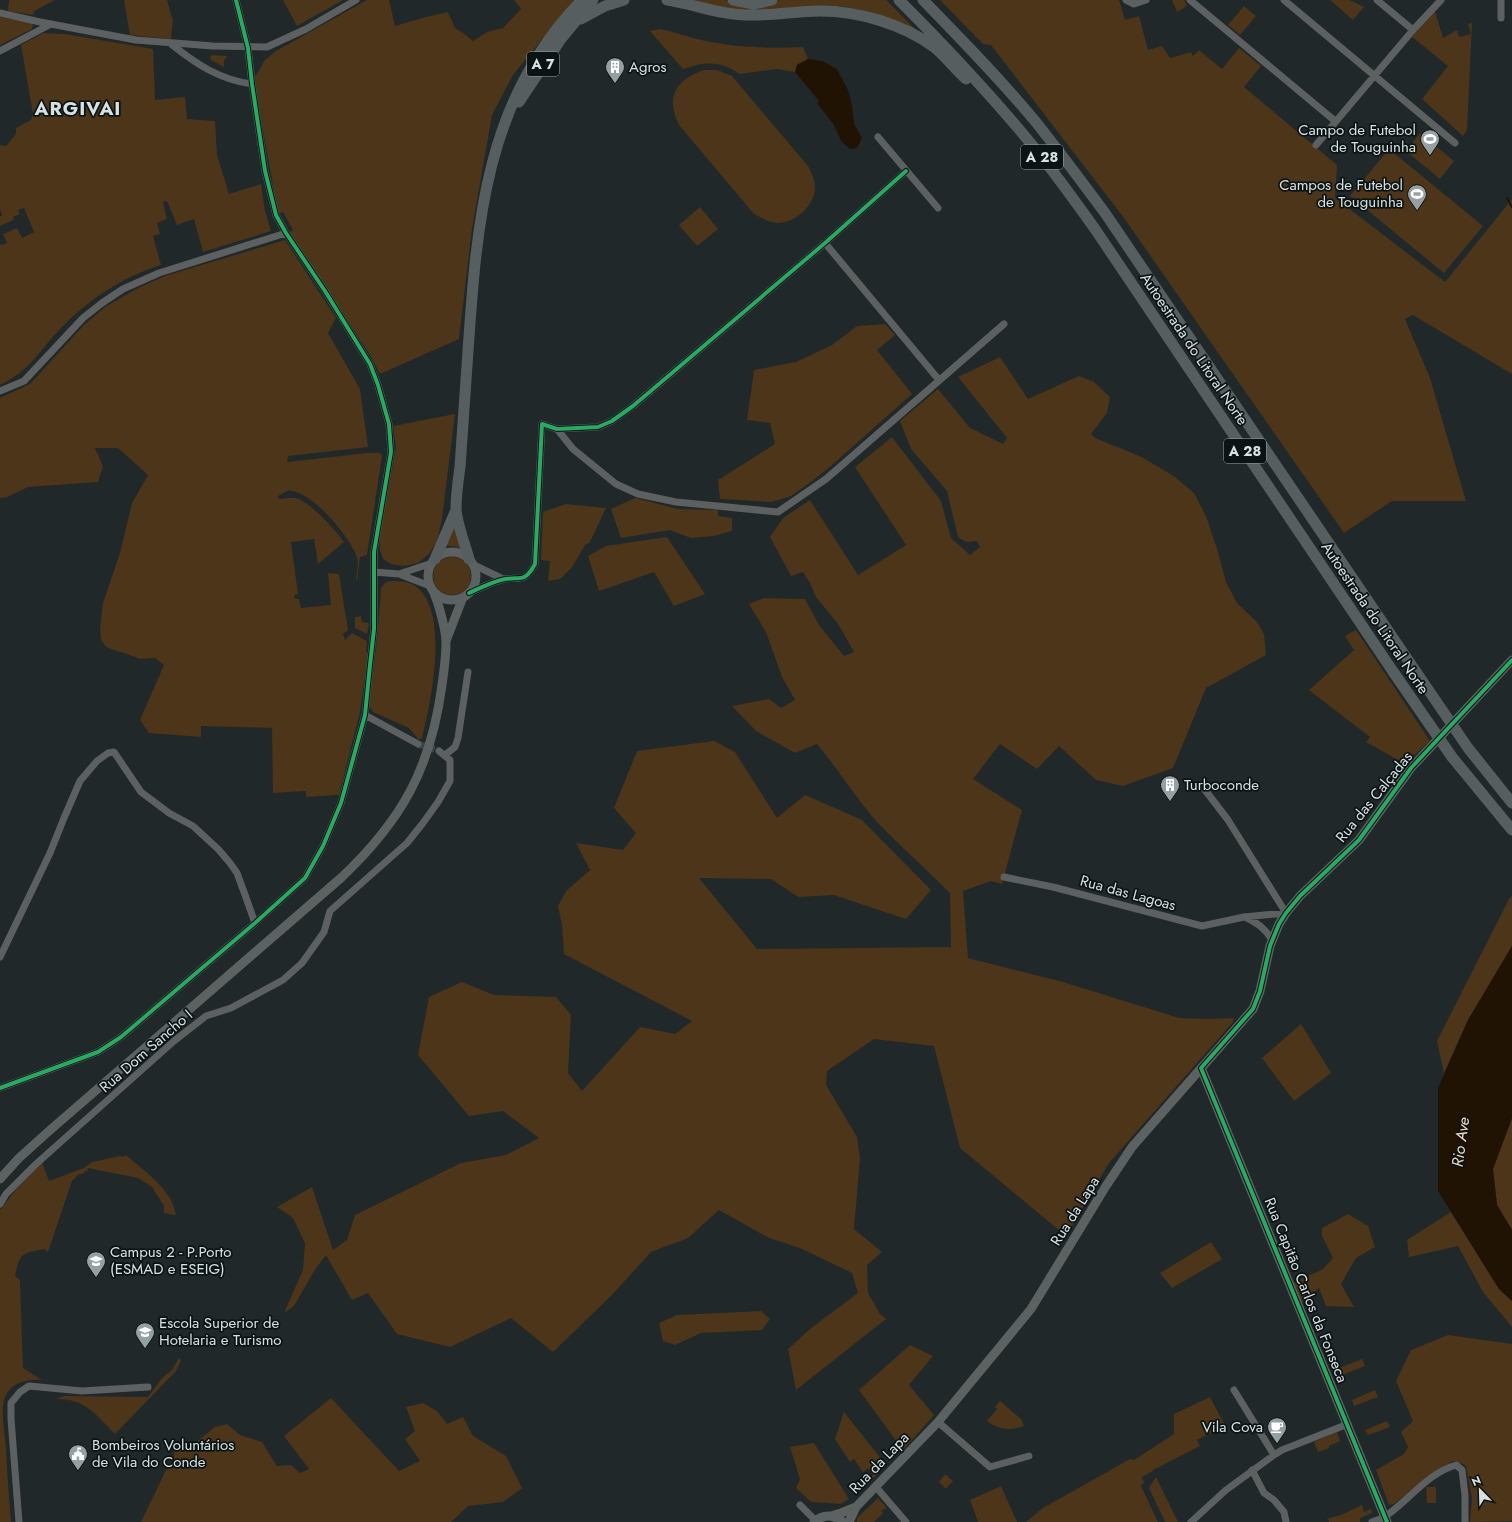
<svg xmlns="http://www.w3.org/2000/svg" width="1512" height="1522" font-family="Jost,sans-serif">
  <rect width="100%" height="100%" fill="#20282a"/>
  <path fill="#4c3518" d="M9,0H55L34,11L33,15L8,11Z
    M124,0H167L172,18L173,19L171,39L130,35Z
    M283,0H343L297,26Z
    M367,0H389L395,26L426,17L448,12L455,28L466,35L473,41L487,32L503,28L521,9L514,0H574L513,75L492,115L472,229L459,339L380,374L370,355L303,252L288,233L293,230L283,212L278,214L257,97L255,77L265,60L276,51Z
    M685,0H725L734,4L777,1L779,0H886L917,31L870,12L840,6L804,8L760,12L733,11Z
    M940,0H1119L1125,20L1139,16L1148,50L1162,46L1170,58L1191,52L1193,56L1199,50L1222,69L1239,48L1261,66L1244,87L1337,165L1335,198L1445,282L1512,199V374L1413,315L1405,319L1430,378L1466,501H1392L1344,533L1124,218L991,45L983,44Z
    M1172,0H1184L1187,6L1177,12Z
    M1330,0H1350L1364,7L1353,20Z
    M1244,6L1256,16L1240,35L1228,25Z
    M1435,11L1443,38L1457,30L1459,37L1471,34L1468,24L1472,23L1467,130L1463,136L1422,99L1448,66L1412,37Z
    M0,17L31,22L33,26L32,29L0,45Z
    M660,29C671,31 682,35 693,38C728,47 767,49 803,47L808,59L797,65L795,72L777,69L740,74C720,61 706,61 683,69L650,31Z
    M43,33L65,34L153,49L155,100L185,97L187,119L215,121L217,155L229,194L261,184L265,211L271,231L203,252L194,219L177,225L167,201L163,202L167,219L157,223L160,234L153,236L161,265C122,277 88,300 60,329C38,352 31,370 0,385V243L1,245L7,243L3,234L17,228L22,238L34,232L24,208L18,210L20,214L13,217L14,220L0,226V216H2L0,209V145L6,146L16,134V128L31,120L33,114L21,45Z
    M212,55L227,56L224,61V67L211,60L210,57Z
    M704,70H717L732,76L808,166C811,172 815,179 815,187C815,205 796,223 778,223C770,223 762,218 754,214L679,125C665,96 676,80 704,70Z
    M1420,133L1454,161L1440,179L1406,151Z
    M1389,149L1483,226L1444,273L1350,196Z
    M700,207L718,229L697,246L679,225Z
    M285,240L336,318L328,333L360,389L368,447L288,456L287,462L367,453H378L381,454L382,456L367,555L360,557L357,581L356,578C357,572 359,563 357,557C350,537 310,488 287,491C284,492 281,495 278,496L279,499C284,499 290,497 295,498C309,500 336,531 344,542L318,564L314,539L291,542L298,594L294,595L295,599H299L301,608L331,605L328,573L339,574L348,630L343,634L345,640L352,633L367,641L366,651L368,654L360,712L339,795L306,797V791L273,793L272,728L201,726V737L149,733L140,720L164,665L155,658L141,659L106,647L101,639L100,628L103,603L120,553L132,503L148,475L118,448H95L103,466L98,482L28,487L7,497L0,498V398L30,384L84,325L105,307L138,288L165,276Z
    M885,324L895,335L877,350L912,394L831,466L808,484L791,496L772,502L720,499L718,480L775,444L770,423L747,420L754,370L796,362L832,345L857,326Z
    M1000,357L1028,399L1079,376L1094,382L1110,397L1107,413L1091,434L1095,438L1142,457L1175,477L1194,493L1206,516L1218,552L1226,582L1237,603L1257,622L1264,634L1266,655L1206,688L1173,768L1123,786L1096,780L1059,746L1037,769L1000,744L973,779L1022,810L1002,884L991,881L963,891L968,958L1063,982L1179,1018L1207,1019L1234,1018L1233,1022L1109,1163L1066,1236L960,1148L934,1046L874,1039L827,1071L826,1085L857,1137L860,1158L854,1229L882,1252L867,1265L868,1293L880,1314L886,1319L796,1390L788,1349L810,1329L858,1293L852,1273L800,1248L769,1238L719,1210L688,1238L651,1252L612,1295L553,1352L511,1318L450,1347L397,1334L368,1293L352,1300L326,1255L314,1271L294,1306L284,1313L303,1270L305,1243L293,1218L277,1207L312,1187L333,1250L347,1240L355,1215L461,1163L506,1155L539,1138L503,1111L469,1116L418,1055L429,997L462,982L494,995L556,997L571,1015L568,1073L582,1091L640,1027L675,1034L692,1021L564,954L562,925L558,906L566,891L590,870L576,843L623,850L636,833L614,808L637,751L714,741L735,752L777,818L805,795L862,820L931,890L906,919L834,895L798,897L771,879L699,878L757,949L951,947L950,893C926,869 900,846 877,822C855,797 838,769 817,744L795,753L756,731L732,706L769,699L781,708L795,700L782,677L766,632L749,604L764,598L805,599L819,625L844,656L854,652L838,624L816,597L810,583L803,572L791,576L770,537L783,518L810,500L858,575L906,545L855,467L892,437L941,501L951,538L970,555L980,547L977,541L966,542L958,537L947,491L911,449L900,421L938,389L970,428L1003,444L1007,438L958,377Z
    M455,414L442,519L437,541L429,554L418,563L404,566L391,564L383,559L380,550V534L396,448L393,426Z
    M635,498L678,509L718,510V516L732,518V531L714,536L691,538L670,530L621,538L611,509Z
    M566,504L606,508L590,542L585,545L572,567L560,579L548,581L550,561L541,560L543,512Z
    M453,520L461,548L453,546H445Z
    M667,537L705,594L674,606L654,572L599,591L588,556L606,546Z
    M433 576a19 19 0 1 1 38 0a19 19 0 1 1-38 0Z
    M390,581C398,581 407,581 414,585C451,609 431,702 422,738L419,740L409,728L373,712L369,706L378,631L381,588L385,583Z
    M361,616L362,622L369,623L367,634L355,628V617Z
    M1356,630L1430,741L1405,764L1366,742L1370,737L1309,690L1354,650L1345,636Z
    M1512,896V946L1468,1020L1444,1073L1437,1041L1509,899Z
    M1301,1024L1331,1073L1294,1101L1262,1058Z
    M1512,1118V1230L1497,1205L1493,1169Z
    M126,1155C145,1172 172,1189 176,1215L164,1213V1206L152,1187L138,1178L88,1168L87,1172L85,1171L83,1174H79L72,1181L48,1252L45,1249C21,1253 20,1253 15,1276L20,1280L23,1368L42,1380C27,1379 12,1382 5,1397C0,1410 5,1434 6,1448C7,1473 9,1497 11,1522H0V1210L14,1192L42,1162L49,1181L84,1168L92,1162L120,1156L123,1157Z
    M1451,1212L1499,1289L1512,1301V1327L1483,1292L1458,1246L1409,1257L1407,1240Z
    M1348,1214L1368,1226L1375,1247L1356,1258L1341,1284L1354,1307L1326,1306L1319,1288L1301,1303L1293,1283L1323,1269L1333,1258L1322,1236V1228Z
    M1211,1242L1222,1259L1172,1288L1160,1273Z
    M761,1311L770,1319L762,1330L701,1333L675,1345L663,1341L659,1323L677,1315Z
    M1448,1335L1512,1344V1521L1470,1522L1472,1498L1466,1466L1463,1464L1453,1461L1429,1475L1394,1504L1389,1505L1376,1470L1404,1454L1408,1447L1401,1432L1413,1421L1396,1381L1411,1350Z
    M910,1345L933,1356L909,1385L934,1415L904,1449L900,1446L859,1390Z
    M179,1358L181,1360L176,1371L115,1434C97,1416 85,1398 56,1399L64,1396L148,1397L162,1378L172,1370Z
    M1362,1359L1365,1366L1342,1375L1339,1368Z
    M1375,1390L1378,1397L1354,1406L1352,1400Z
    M1210,1397L1225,1425L1197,1440L1200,1446L1153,1470V1471L1142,1477L1144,1482L1141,1486L1158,1522H978L970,1500L1001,1486L1017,1522H1026L1043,1508L1130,1459L1134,1460L1174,1434V1414Z
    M331,1398L399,1471L420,1461L405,1439L415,1431L406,1407L423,1403L437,1411L447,1424L463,1417L473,1436L506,1456L522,1488L503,1502L468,1506L451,1522H141L165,1472L172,1461L175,1451L195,1443L215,1427L227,1424L240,1435L262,1442L277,1466L291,1465L300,1473L309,1469L284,1436Z
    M1000,1401L1021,1419L1024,1426C1010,1431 999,1430 987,1421L997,1409L995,1407Z
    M844,1412L886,1465L867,1485L865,1483L873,1475L868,1468L863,1472L854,1459L850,1462L835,1439Z
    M1387,1421L1390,1427L1368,1435L1365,1430Z
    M1337,1432L1340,1441L1329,1446V1448L1318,1452L1314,1442Z
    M814,1443L849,1499L841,1504L811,1502L796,1488L800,1479L790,1447Z
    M945,1474L953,1481L946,1489L939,1482Z
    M1156,1477L1178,1522H1165L1149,1488Z
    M1426,1487H1436V1503H1427Z
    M878,1498L887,1508L881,1511L883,1513L874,1522H857V1518Z
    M1362,1505L1364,1512L1371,1509L1372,1513L1360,1518V1522H1329L1327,1519L1341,1515Z"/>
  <path fill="#211304" d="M808,59L822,61L837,69L848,90L852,105L854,124L862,138L857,148L850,149L841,141L834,125L817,103L819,101L795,72L797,65Z
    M1512,946V1118L1493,1169L1497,1205L1512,1230V1301L1499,1289L1438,1191V1088L1468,1020Z"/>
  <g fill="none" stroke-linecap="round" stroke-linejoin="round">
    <path stroke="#211304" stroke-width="2" d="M1507,198L1512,207"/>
    <path stroke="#3b4446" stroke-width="7" stroke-dasharray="7 3.5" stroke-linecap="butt" d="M418,744L439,751"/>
    <path stroke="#5c6061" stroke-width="7" d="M1126,0L1134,4L1146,0
      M1190,0L1335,121
      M1284,0L1455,143
      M1377,0L1413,30
      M1501,0V18
      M0,13L40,22L136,40L213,46L267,47L306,29L356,0
      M171,44C196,64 220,80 252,84
      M0,51L51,24
      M878,137L938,208
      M1316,145L1413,30L1441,0
      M825,243L939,380
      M0,391L24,381L83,318L102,303L123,289L159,273L286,233
      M557,429L573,449L616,484L638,494L676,502L778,512L826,479L1004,324
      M474,565L503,579
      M374,572L399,574L430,586
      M399,574L432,563
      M469,593C480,588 490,583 501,580C519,575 524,585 535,564L542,424L557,429L598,427L612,421L633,406L825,243L906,171
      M365,715L418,744
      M445,755L455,747L458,738L468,672
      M1004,877L1053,887L1202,926L1244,917L1286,913L1228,820L1202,786
      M1245,917C1257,923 1265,928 1272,940
      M0,957L50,853L64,818L80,781L97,761L108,753L114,752L141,792L169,813L193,826L218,849L230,863L237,873L244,892L255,923
      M0,1088L98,1052L121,1037L255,923L305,878L323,846L341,803L365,715L370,665L374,629V552L391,452L389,424L378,385L370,364L325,291L286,233L276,215L265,171L252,84L248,48L236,0
      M0,1204L6,1194L36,1164L174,1041L206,1016L231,1008L283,980L302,963L324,932L330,911L407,843L423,823L438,802L450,781V760L439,751
      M1234,1390L1274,1455
      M938,1422L990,1467L1029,1456
      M1252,1470L1264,1493L1274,1500L1284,1512L1286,1522
      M876,1487L906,1522
      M800,1505L815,1520
      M19,1522L11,1419V1403L20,1392L29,1386L82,1391L148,1387
      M1191,1522L1226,1490L1274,1455L1282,1450L1348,1424
      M1372,1522C1376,1520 1382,1519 1386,1516C1409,1500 1428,1473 1456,1465L1462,1470L1465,1495V1522"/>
    <path stroke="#5c6262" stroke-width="9" d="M428 576a24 24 0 1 1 48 0a24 24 0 1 1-48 0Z
      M446,641L463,597
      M1201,1068L1387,1522
      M0,1179L19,1158L49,1131L342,877C402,820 431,768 442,685C444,671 446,657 446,643C446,630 439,605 434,593
      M831,1516L841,1513L856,1507
      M814,1522C823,1514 834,1514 843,1522
      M849,1522L856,1507L938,1422L1031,1309L1106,1186L1132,1147L1253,1009L1260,991L1270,946L1279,924L1286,913L1300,896L1359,840L1411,768L1512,660"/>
    <path stroke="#575e60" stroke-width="11" d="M667,0C694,4 720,15 747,15C772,16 796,11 820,11C858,11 903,24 934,47C945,56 955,69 966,79
      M733,0L754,4L772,0
      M899,0C946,47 991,95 1033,146C1055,173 1075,201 1095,229L1394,673
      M923,0C961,39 1000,79 1035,121C1059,151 1082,182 1105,213L1410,663
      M581,19L605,6L624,0
      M519,102L561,39L593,0
      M435,559L456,510
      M469,559C465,544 457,524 456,509C456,495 458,481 460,467C462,438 464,409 466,380C476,241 478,106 582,0"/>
    <path stroke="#575e60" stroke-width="11" d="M1410,663L1468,748L1512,803
      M1394,673L1452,757L1512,830"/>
    <defs>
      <path id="cycleway" d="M469,593C480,588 490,583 501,580C519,575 524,585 535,564L542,424L557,429L598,427L612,421L633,406L825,243L906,171
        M0,1088L98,1052L121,1037L255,923L305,878L323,846L341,803L365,715L370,665L374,629V552L391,452L389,424L378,385L370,364L325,291L286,233L276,215L265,171L252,84L248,48L236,0
        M1387,1522L1201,1068L1253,1009L1260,991L1270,946L1279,924L1286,913L1300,896L1359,840L1411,768L1512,660"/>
    </defs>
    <use href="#cycleway" stroke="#0c1314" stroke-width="6"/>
    <use href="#cycleway" stroke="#26ab63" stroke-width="4"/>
  </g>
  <defs>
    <symbol id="building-pin" viewBox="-11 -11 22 30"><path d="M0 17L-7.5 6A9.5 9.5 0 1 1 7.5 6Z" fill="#96a0a2" stroke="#0c1314"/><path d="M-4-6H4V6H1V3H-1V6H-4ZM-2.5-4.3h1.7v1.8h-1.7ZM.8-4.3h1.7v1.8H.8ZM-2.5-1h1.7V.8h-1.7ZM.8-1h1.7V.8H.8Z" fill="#fff"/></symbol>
    <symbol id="stadium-pin" viewBox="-11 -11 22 30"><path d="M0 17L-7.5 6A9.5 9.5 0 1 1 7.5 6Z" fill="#96a0a2" stroke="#0c1314"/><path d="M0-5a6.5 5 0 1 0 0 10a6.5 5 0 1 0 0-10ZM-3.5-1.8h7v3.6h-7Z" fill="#fff"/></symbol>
    <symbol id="university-pin" viewBox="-11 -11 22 30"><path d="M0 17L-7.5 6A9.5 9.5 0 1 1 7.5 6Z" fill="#96a0a2" stroke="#0c1314"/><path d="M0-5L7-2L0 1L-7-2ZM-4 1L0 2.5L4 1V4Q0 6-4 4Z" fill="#fff"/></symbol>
    <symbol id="cafe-pin" viewBox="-11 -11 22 30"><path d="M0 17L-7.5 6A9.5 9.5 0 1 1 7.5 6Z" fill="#96a0a2" stroke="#0c1314"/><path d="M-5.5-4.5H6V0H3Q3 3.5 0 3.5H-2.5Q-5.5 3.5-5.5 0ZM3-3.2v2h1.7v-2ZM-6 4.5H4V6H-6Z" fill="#fff"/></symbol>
    <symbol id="civic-pin" viewBox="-11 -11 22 30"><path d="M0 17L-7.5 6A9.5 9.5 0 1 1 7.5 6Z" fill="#96a0a2" stroke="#0c1314"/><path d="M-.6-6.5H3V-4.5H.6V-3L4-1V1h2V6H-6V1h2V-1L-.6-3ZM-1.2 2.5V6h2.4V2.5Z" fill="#fff"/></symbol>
  </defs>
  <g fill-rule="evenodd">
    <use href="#building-pin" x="604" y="56" width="22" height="30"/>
    <use href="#stadium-pin" x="1419" y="128" width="22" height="30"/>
    <use href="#stadium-pin" x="1406" y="183" width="22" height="30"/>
    <use href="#building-pin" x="1159" y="774" width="22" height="30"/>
    <use href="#university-pin" x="85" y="1250" width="22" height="30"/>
    <use href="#university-pin" x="134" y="1321" width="22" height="30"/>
    <use href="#cafe-pin" x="1266" y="1416" width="22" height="30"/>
    <use href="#civic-pin" x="67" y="1443" width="22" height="30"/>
  </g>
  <g text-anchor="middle" stroke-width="3.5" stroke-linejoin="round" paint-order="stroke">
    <g fill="#0c1314" stroke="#99a3a4" stroke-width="1">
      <rect x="527" y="52" width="32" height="24" rx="3"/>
      <rect x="1021" y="145" width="42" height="24" rx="3"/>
      <rect x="1224" y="439" width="42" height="24" rx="3"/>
    </g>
    <g font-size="14" font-weight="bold" fill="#d6e1e2">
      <text x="543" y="69">A 7</text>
      <text x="1042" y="162">A 28</text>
      <text x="1245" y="456">A 28</text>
    </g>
    <g font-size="15" fill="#d6e1e2" stroke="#0c1314" text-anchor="start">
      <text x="629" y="72">Agros</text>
      <text x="1416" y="135" text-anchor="end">Campo de Futebol<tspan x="1416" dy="17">de Touguinha</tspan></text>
      <text x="1403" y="190" text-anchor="end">Campos de Futebol<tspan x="1403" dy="17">de Touguinha</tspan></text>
      <text x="1184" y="790">Turboconde</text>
      <text x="110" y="1257">Campus 2 - P.Porto<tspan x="110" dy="17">(ESMAD e ESEIG)</tspan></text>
      <text x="159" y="1328">Escola Superior de<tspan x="159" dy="17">Hotelaria e Turismo</tspan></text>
      <text x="1263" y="1432" text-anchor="end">Vila Cova</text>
      <text x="92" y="1450">Bombeiros Voluntários<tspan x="92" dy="17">de Vila do Conde</tspan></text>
    </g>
    <g font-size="15" fill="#d6e1e2" stroke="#0c1314">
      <text transform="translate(1194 349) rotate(56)" y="5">Autoestrada do Litoral Norte</text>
      <text transform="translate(1375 618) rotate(56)" y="5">Autoestrada do Litoral Norte</text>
      <text transform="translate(1374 797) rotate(-51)" y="5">Rua das Calçadas</text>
      <text transform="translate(1128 893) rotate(15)" y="5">Rua das Lagoas</text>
      <text transform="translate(146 1051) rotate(-41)" y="5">Rua Dom Sancho I</text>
      <text transform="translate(1075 1211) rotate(-58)" y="5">Rua da Lapa</text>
      <text transform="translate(1306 1290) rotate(68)" y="5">Rua Capitão Carlos da Fonseca</text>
      <text transform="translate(879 1463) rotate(-46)" y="5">Rua da Lapa</text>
    </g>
    <g font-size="16" font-style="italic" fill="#fadbbb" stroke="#0c1314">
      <text transform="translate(1460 1142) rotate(-82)" y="6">Rio Ave</text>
    </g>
    <g font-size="19" font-weight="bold" letter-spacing="1" fill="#d6e1e2" stroke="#0c1314">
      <text x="78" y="115">ARGIVAI</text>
    </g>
  </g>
  <g transform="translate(1480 1490) rotate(337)" stroke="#0c1314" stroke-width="3" paint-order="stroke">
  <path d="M0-3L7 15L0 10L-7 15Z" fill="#d6e1e2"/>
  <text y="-6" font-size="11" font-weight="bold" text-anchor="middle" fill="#d6e1e2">N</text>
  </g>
</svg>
